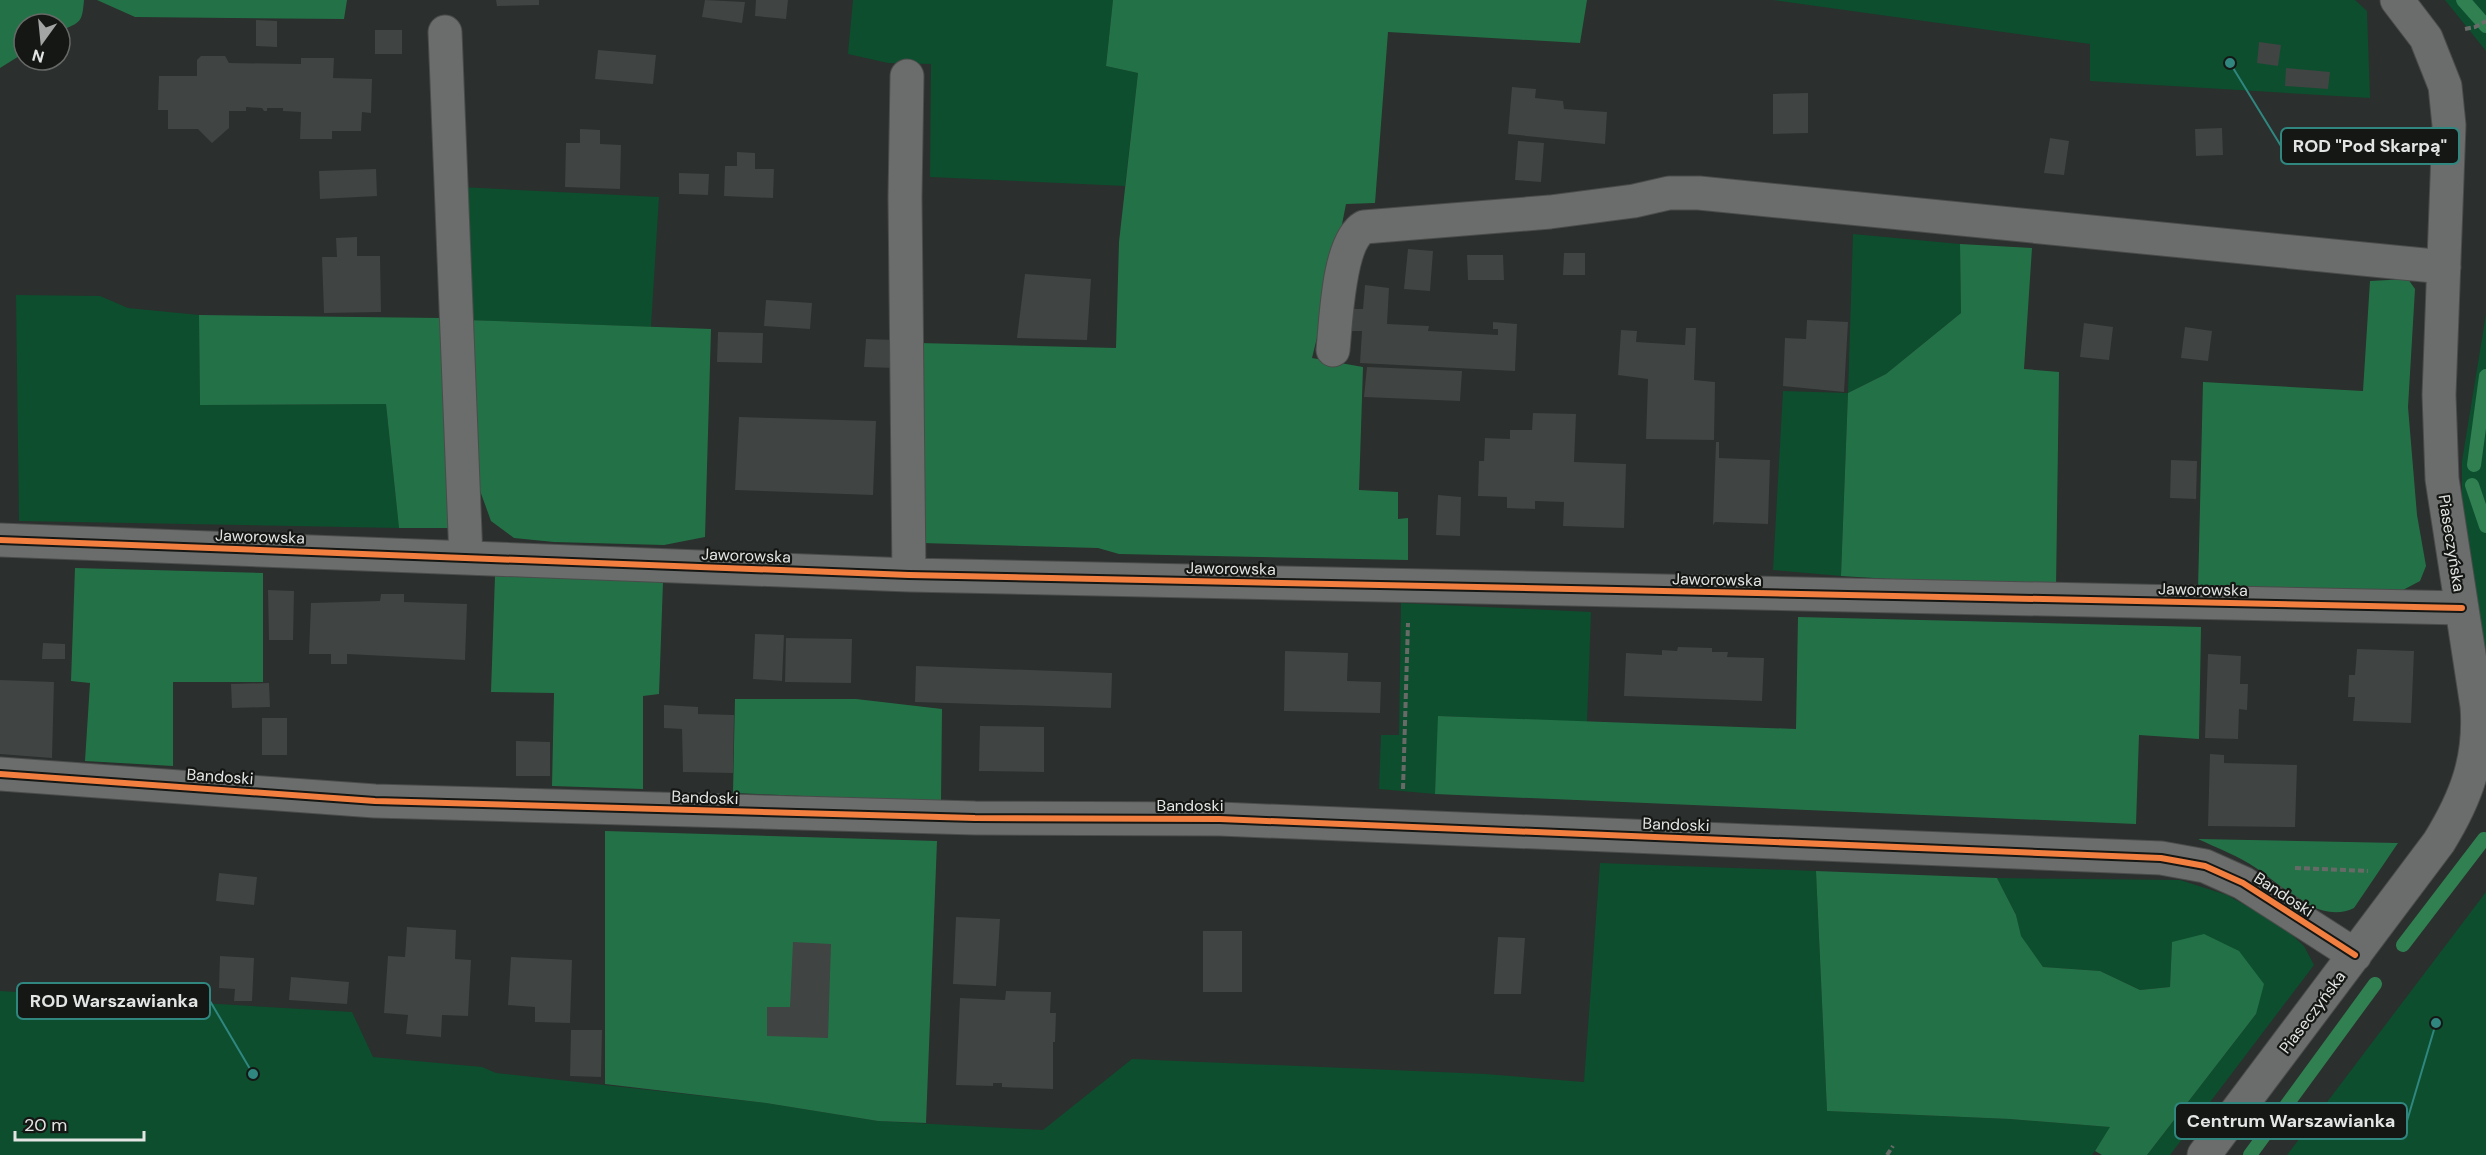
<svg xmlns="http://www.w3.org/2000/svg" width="2486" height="1155" font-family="'DM Sans',sans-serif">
  <rect width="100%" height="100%" fill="#2b2f2d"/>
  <path fill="#0d4e2e" d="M853,0H1113L1106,66L1138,73L1125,186L930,177L931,64L888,63L848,54Z
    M1773,0H2355L2367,11L2370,98L2090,81V44Z
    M2445,0H2486V51Z
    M460,187L659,197L651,327L466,320Z
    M1853,234L1960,244L1961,313L1886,374L1848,393L1841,576L1773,570L1783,391L1848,393Z
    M16,295L100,296L128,308L199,315L200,405L386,404L399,528L19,521Z
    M2486,314V657L2462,497V461Z
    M1401,603L1591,612L1587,722L1439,716L1435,794L1379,789L1381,735H1399Z
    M1600,863L1816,871L1827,1111L2010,1119L2111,1127L2092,1155H0V991L352,1012L373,1057L482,1067L496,1073L766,1103L878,1121L1043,1130L1132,1059L1485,1074L1584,1082Z
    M1997,878L2180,880L2227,895L2282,926L2304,946L2314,965L2170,1155H2147L2256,1014L2172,942L2170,987L2140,990L2100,971L2043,967L2020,936L2016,915Z
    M2486,892V1155H2287Z"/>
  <path fill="#237247" d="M0,0H84C82,23 81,22 60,31V24H24V53L0,68Z
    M97,0H347L344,19L135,17Z
    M1113,0H1587L1580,43L1388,32L1375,203L1346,204L1331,280L1312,358L1363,367L1359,490L1398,492V519L1408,518V560L1119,554L1098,548L921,543L919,343L1116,348L1119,242L1138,73L1106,66Z
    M1960,244L2032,248L2024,369L2059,372L2056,589L1841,576L1848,393L1886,374L1961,313Z
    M2408,279L2415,289L2408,407L2417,515L2426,566L2420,581L2401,591L2198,590L2203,382L2363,391L2370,281Z
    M199,315L441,318L449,528H399L386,404L200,405Z
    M466,320L711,329L705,537L664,545L554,542L514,538L491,521L479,488Z
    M75,568L263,573V682H173V766L85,761L90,683L71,681Z
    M495,576L663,582L659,694L643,696V789L552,786L554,693L491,692Z
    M1798,617L2201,627L2199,739L2139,735L2136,824L1435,794L1438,716L1796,729Z
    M735,699H856L942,709L941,802L733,793Z
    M605,831L937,841L926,1123L878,1121L766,1103L605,1084Z
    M2198,839L2398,843L2354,908C2319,925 2283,886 2256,868C2239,856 2217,848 2198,839Z
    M1816,871L1997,878L2016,915L2021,936L2043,967L2100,971L2140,990L2170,987L2172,942L2204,934L2239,951L2264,984L2256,1014L2147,1155H2102L2095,1151L2110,1127L2010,1119L1827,1111Z"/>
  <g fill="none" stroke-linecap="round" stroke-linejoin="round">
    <path stroke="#308052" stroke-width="14" d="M2463,0L2486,26
      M2474,465L2486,376
      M2472,485L2486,526
      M2403,945L2484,839
      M2250,1155L2375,984"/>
  </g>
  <path fill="#404442" d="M496,0H539V5L497,6Z
    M705,0L745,2L742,23L702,17Z
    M756,0H788L786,19L755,16Z
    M256,20L277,21V47L256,46Z
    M375,30H402V54H375Z
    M2259,42L2281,45L2278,66L2257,63Z
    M598,50L656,55L653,84L595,79Z
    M201,56H225L229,63L301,64V58H334L333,78L372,79L371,113L362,112L361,131H332V139H300L301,112L283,111V108H267V111H264L262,108L246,107V111H229V128L212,143L198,129H168V110H158L159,76H197V60Z
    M2286,68L2330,72L2328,89L2285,86Z
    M1512,87L1536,89L1535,98L1563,101L1564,109L1607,112L1605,144L1508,134Z
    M1808,93V133L1773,134V94Z
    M2222,128L2223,155L2196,156L2195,129Z
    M580,129L600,130V144L621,145L620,189L565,187L566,143H580Z
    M2050,138L2069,141L2064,175L2044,173Z
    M1518,141L1544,143L1541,182L1515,180Z
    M737,152L755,153V169H774L773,198L724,196L725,166H737Z
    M376,169L377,196L320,199L319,171Z
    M679,173L709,174L708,195L679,194Z
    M357,237V256H380L381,312L324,313L322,257H337L336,238Z
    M1408,249L1433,251L1430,291L1404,289Z
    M1564,253H1585V275H1563Z
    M1467,255H1503L1504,280H1468Z
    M1025,274L1091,279L1087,340L1017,338Z
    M1365,285L1389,288L1387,324L1429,326L1428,331L1498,335V329H1493V322L1517,324L1515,371L1360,363L1362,331H1350L1352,309H1363Z
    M766,300L812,303L810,329L764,326Z
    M1807,320L1848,322L1844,392L1783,386L1785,338L1806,339Z
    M2084,323L2113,327L2109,360L2080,357Z
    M2185,327L2212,331L2208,361L2181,358Z
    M1686,328H1696L1694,380L1715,382L1714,440L1646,439L1648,379L1618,375L1621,330L1637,331L1636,342L1685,345Z
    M718,332L763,333L762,363L717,362Z
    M866,339L896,340L895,368L864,367Z
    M1367,367L1462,371L1460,401L1364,397Z
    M1533,413L1576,414L1574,462L1626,464L1624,528L1563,526L1564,502L1535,501V509L1507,508V497L1478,496L1479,461H1484L1485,438L1510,439V430H1532Z
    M739,417L876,421L873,495L735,490Z
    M1716,442H1719V458L1770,460L1768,524L1715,522L1713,525Z
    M2171,460L2197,461L2196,499L2170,498Z
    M1438,495L1461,497L1460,536L1436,535Z
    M268,590L294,591L293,640H269Z
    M381,594H404V602L467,604L465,660L347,654V664H331V654H309L311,603L380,601Z
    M755,634L784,635L782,681L753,679Z
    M786,638L852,639L851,683L785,682Z
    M43,643L65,644V659H42Z
    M1678,647L1712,648V652H1728L1727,657L1764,658L1762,701L1624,696L1626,653L1662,655V650L1677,651Z
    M2357,649L2414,651L2411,723L2353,721L2355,697H2348L2349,675H2355Z
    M1285,651L1348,653L1347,681L1381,682L1380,713L1284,711Z
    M2208,654L2241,656L2240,684H2248L2247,710L2239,709L2238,739L2205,738Z
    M916,666L1112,673L1111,708L915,702Z
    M0,680L54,682L52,758L0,754Z
    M269,683L270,707L232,708L231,684Z
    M664,705L698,707V714L734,715L733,773L683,772L682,729L664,728Z
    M262,718H287V755H262Z
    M980,726L1044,727V772L979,771Z
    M516,741L550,742V776H516Z
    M2210,754L2224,755V763L2297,765L2295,827L2208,826Z
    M219,873L257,877L254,905L216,901Z
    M956,917L1000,919L996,986L953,984Z
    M407,927L456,930L455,959L471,960L468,1016L442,1015L441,1037L406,1034L408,1015L384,1013L388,956L405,957Z
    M1203,931H1242V992H1203Z
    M1498,937L1525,938L1521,994H1494Z
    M793,942L831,944L828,1038L767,1036V1007H790Z
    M220,956L254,958L252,1001H234L235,989L219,988Z
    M511,957L572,960L570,1023L535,1022V1007L508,1005Z
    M291,977L349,982L347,1004L289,1000Z
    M1006,991L1051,992L1050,1013H1056L1055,1042H1053V1089L1002,1087V1083H993V1086L956,1085L960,998L1005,1000Z
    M571,1030H602L601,1077L570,1076Z"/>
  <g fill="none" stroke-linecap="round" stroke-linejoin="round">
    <defs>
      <path id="minor" d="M445,32L466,558
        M907,76L905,197L909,575
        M1333,350C1336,322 1338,242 1364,227L1550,212L1634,201L1669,193H1699L2444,267
        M0,540L909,575L2462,608
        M0,774L375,801L975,818L1220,819L2161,858L2205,866L2243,883L2355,955
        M2204,1155L2439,842C2466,798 2481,759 2477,706L2442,479L2439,395L2449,125L2445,86L2426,38L2397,0"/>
    </defs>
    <use href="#minor" stroke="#4a4c4b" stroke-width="35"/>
    <path stroke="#686a68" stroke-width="4" stroke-dasharray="6 3" stroke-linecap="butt" d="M2465,29L2475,27L2486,21
      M1403,789L1408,623
      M2295,868L2368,871
      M1887,1155L1893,1146"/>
    <use href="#minor" stroke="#6a6d6b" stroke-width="33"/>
    <defs>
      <path id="cycleway" d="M0,540L909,575L2462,608
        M0,774L375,801L975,818L1220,819L2161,858L2205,866L2243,883L2355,955"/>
    </defs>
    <use href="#cycleway" stroke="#151715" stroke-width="10"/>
    <use href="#cycleway" stroke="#f27e40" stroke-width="6"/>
  </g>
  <g text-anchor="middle" stroke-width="4.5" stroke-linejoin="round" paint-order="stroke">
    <g font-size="16" fill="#e2e5e3" stroke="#151715">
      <text transform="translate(260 536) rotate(2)" y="6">Jaworowska</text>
      <text transform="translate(2452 543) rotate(81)" y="6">Piaseczyńska</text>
      <text transform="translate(746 555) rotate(2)" y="6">Jaworowska</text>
      <text transform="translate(1231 568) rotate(1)" y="6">Jaworowska</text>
      <text transform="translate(1717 579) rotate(1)" y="6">Jaworowska</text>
      <text transform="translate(2203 589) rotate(1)" y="6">Jaworowska</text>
      <text transform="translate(220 776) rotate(4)" y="6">Bandoski</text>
      <text transform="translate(705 797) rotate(2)" y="6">Bandoski</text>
      <text x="1190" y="811">Bandoski</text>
      <text transform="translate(1676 824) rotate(2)" y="6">Bandoski</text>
      <text transform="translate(2284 894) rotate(33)" y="6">Bandoski</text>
      <text transform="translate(2312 1012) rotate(-53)" y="6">Piaseczyńska</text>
    </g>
  </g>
  <path fill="none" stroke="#2f8780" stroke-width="2" d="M2230 63L2281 146M253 1074L210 1001M2436 1023L2407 1121"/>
  <g fill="#2f8780" stroke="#151715" stroke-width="2">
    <circle cx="2230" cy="63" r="6"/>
    <circle cx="253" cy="1074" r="6"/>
    <circle cx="2436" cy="1023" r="6"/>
  </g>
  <g fill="#151715" stroke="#2f8780" stroke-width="2">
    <rect x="2281" y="128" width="178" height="36" rx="6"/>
    <rect x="17" y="983" width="193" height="36" rx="6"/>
    <rect x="2175" y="1103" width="232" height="36" rx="6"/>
  </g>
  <g font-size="18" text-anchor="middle" font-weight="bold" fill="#e2e5e3">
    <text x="2370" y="152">ROD "Pod Skarpą"</text>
    <text x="114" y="1007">ROD Warszawianka</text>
    <text x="2291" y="1127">Centrum Warszawianka</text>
  </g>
  <g transform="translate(42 42) rotate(195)"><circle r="28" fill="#151715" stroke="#676967" stroke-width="1.5"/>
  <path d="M0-4.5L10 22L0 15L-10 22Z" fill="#a2a5a3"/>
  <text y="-9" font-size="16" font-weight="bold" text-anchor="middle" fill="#e2e5e3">N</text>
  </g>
  <path d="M15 1131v9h129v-9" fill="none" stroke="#e2e5e3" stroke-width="3"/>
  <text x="24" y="1131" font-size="18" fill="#e2e5e3" stroke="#151715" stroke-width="4.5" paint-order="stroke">20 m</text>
</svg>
